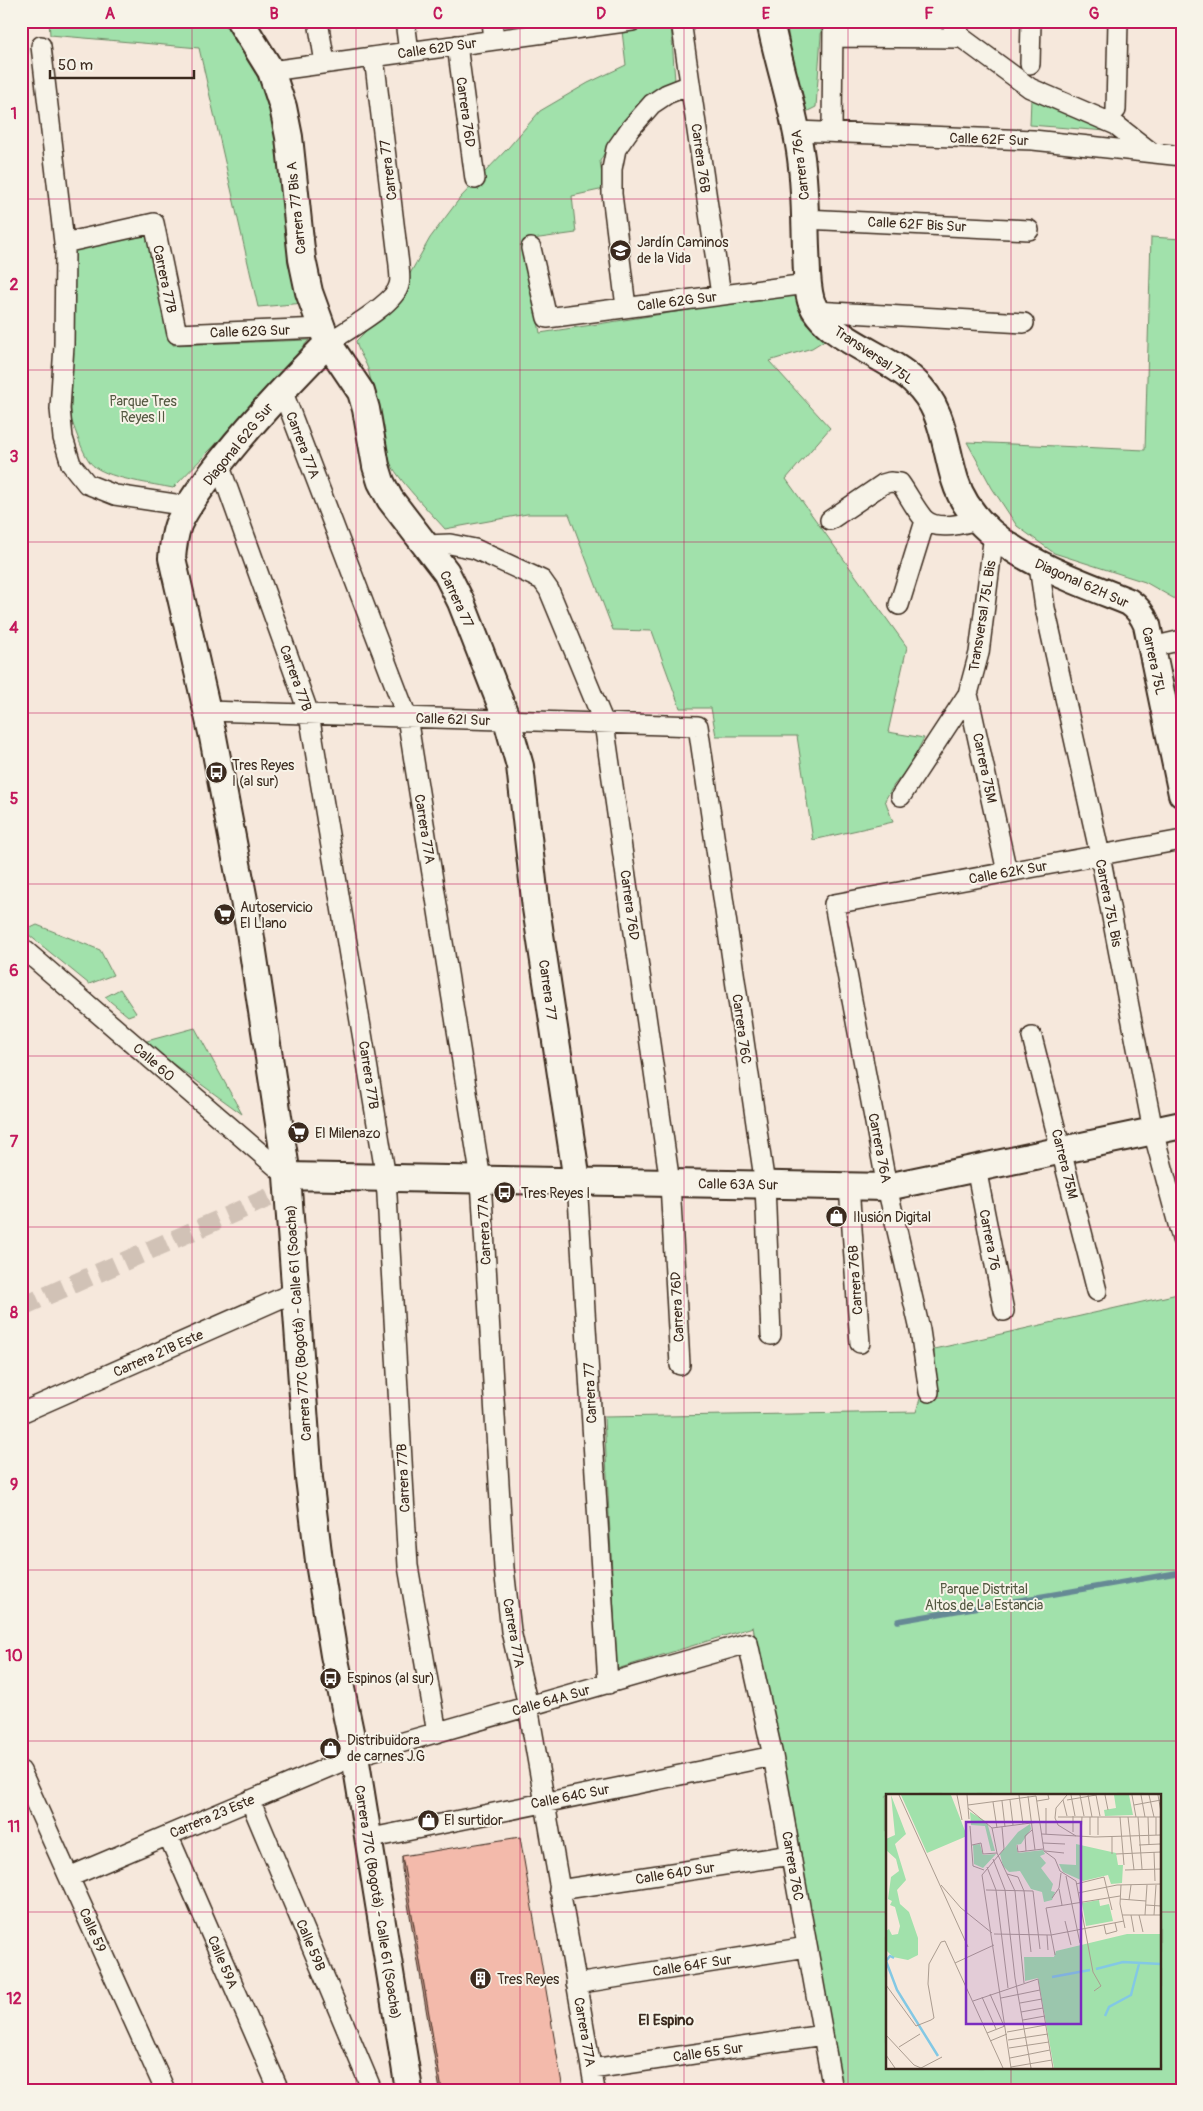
<svg xmlns="http://www.w3.org/2000/svg" width="1203" height="2111" font-family="Pangolin,sans-serif">
  <rect width="100%" height="100%" fill="#f6e8dc"/>
  <filter id="ink" filterUnits="userSpaceOnUse"><feTurbulence type="fractalNoise" baseFrequency=".02" numOctaves="2"/><feDisplacementMap in="SourceGraphic" scale="10" xChannelSelector="R" yChannelSelector="G"/><feConvolveMatrix kernelMatrix="1 2 1 2 8 2 1 2 1" color-interpolation-filters="sRGB"/></filter>
  <g filter="url(#ink)">
    <path fill="#a1e1ab" stroke="#6e8664" fill-rule="evenodd" d="M49,21H230L248,55L270,105L305,303L258,307L199,48L50,35Z
      M786,21H822L816,107L806,112L800,106Z
      M671,25L675,81L641,105L615,134L600,161L604,189L572,196L576,233L525,240L540,333L798,293L802,318L828,338L812,348L769,361L830,428L786,479L907,647L888,732L924,738L909,767L894,785L885,800L893,822L813,840L797,736H716L711,708H680L652,631L613,630L569,514H527L445,529C431,513 396,478 389,460C378,432 377,402 369,373C367,362 358,353 356,341L385,312L402,288L430,238L460,198L508,148L540,111L588,83L626,65L622,31Z
      M1031,98L1106,131L1030,125Z
      M148,236L173,345L309,340L245,414L173,488C153,484 112,479 95,467C84,460 76,431 71,419V246Z
      M1151,237L1182,239V603L1145,582L1054,553L1017,526L992,488L967,442L1145,450Z
      M37,925L100,950L113,975L89,984L24,931Z
      M120,989L136,1013L128,1016L105,997Z
      M195,1028L242,1114L143,1042Z
      M1182,1293V2090H841L753,1627L617,1669L604,1417L916,1412L935,1349ZM887,1795H1159V2067H887Z"/>
    <g fill="none" stroke-linecap="round" stroke-linejoin="round">
      <path stroke="#668995" stroke-width="5.5" d="M898,1621L1182,1572"/>
      <path stroke="#d1c2b6" stroke-width="19" stroke-dasharray="19 9" stroke-linecap="butt" d="M21,1307L288,1189"/>
      <defs>
        <path id="street" d="M318,21L325,63
          M405,21L409,52
          M492,21L494,40
          M681,21L721,295
          M951,21L962,38L1030,88L1116,125L1152,153
          M833,37L962,38
          M457,45L475,179
          M41,46L65,251L64,345L60,409L63,438L71,464L87,484L115,495L188,506
          M1030,64L1031,21
          M271,71L632,21
          M1116,110L1118,21
          M796,131L1033,140L1182,156
          M832,132L833,21
          M805,219L1029,230
          M64,243L154,223L177,334L322,328
          M531,248L547,318L807,284
          M626,307L612,194V169L616,149L630,129L652,104L667,94L690,85
          M815,311L1024,323
          M328,343C345,331 395,304 399,285C401,279 399,271 399,265L374,57
          M282,390L407,717L481,1180L504,1568L511,1631L528,1706L595,2090
          M219,464L309,714L386,1178L408,1566L437,1733
          M830,520L883,484L890,482L900,483C908,494 915,509 924,519C937,532 964,523 978,520
          M426,545L450,544L475,549L542,580L549,590L604,723L670,1183L680,1365
          M1039,566L1045,608L1100,855L1153,1131L1182,1239
          M899,605L925,521
          M1152,647L1182,640
          M968,694L1007,872
          M208,711L698,726L765,1185L771,1335
          M901,796L968,694L979,653L994,534
          M21,947L287,1176
          M1032,1037L1097,1291
          M976,1168L1004,1311
          M577,1181L608,1684
          M849,1186L860,1343
          M929,1392L920,1330L887,1187L834,904L1182,840
          M21,1413L295,1292
          M21,1771L165,2090
          M250,1800L372,2090
          M168,1835L279,2090
          M367,1839L773,1756
          M69,1877L355,1756L748,1643L773,1756L833,2090
          M559,1890L791,1855
          M576,1984L807,1947
          M592,2069L823,2035"/>
        <path id="secondary" d="M240,21L271,71L283,107L289,137L302,259L309,292L322,328L328,343L361,392L366,409L376,466L381,482L390,499L446,572L461,602L507,720L520,766L536,908L577,1181
          M770,21C779,67 795,111 801,158C805,188 805,218 806,248C807,266 806,284 811,301C824,338 886,354 914,381C944,408 944,444 955,480C975,548 1070,578 1129,602C1138,608 1143,615 1147,625L1182,794
          M328,343C286,386 245,429 209,477C198,492 186,507 178,525C174,536 173,547 172,558L213,737L250,932L287,1176L309,1478L320,1569L334,1655L355,1756L409,2090
          M287,1176L887,1187L1182,1125"/>
      </defs>
      <use href="#street" stroke="#3b2a1e" stroke-width="22"/>
      <use href="#secondary" stroke="#3b2a1e" stroke-width="30"/>
      <use href="#street" stroke="#f7f3e8" stroke-width="19"/>
      <use href="#secondary" stroke="#f7f3e8" stroke-width="26"/>
    </g>
    <path fill="#d1a093" stroke="#3b2a1e" d="M402,1856L563,2090H440L402,1869Z"/>
    <path fill="#f3baab" stroke="#3b2a1e" d="M520,1837L563,2090H442L402,1856Z"/>
  </g>
  <path fill="none" stroke="#c2185b" stroke-width="1" stroke-opacity="0.55" d="M192,21V2090M356,21V2090M520,21V2090M684,21V2090M848,21V2090M1011,21V1795M21,199H1182M21,370H1182M21,542H1182M21,713H1182M21,884H1182M21,1056H1182M21,1227H1182M21,1398H1182M21,1570H1182M21,1741H1182M21,1912H887M1159,1912H1182M1011,2067V2090"/>
  <defs>
    <symbol id="university-disc" viewBox="-11 -11 22 22"><circle r="9.5" fill="#3b2a1e" stroke="#f7f3e8"/><path d="M0-5L7-2L0 1L-7-2ZM-4 1L0 2.5L4 1V4Q0 6-4 4Z" fill="#fff"/></symbol>
    <symbol id="bus-disc" viewBox="-11 -11 22 22"><circle r="9.5" fill="#3b2a1e" stroke="#f7f3e8"/><path d="M-5-6H5V4H4V6H2V4H-2V6H-4V4H-5ZM-3.5-4V0h7V-4ZM-3.5 1.2v1.5H-2V1.2ZM2 1.2v1.5H3.5V1.2Z" fill="#fff"/></symbol>
    <symbol id="supermarket-disc" viewBox="-11 -11 22 22"><circle r="9.5" fill="#3b2a1e" stroke="#f7f3e8"/><path d="M-6-5.5h2.5l.6 2H6L4.5 2H-2.5L-4.4-4H-6ZM-1.5 3.2a1.3 1.3 0 1 0 .1 0ZM3 3.2a1.3 1.3 0 1 0 .1 0Z" fill="#fff"/></symbol>
    <symbol id="shop-disc" viewBox="-11 -11 22 22"><circle r="9.5" fill="#3b2a1e" stroke="#f7f3e8"/><path d="M-5-2.5h2.3a2.7 3.5 0 0 1 5.4 0H5L5.5 6h-11ZM-1.5-2.5h3a1.5 2.3 0 0 0-3 0Z" fill="#fff"/></symbol>
    <symbol id="building-disc" viewBox="-11 -11 22 22"><circle r="9.5" fill="#3b2a1e" stroke="#f7f3e8"/><path d="M-4-6H4V6H1V3H-1V6H-4ZM-2.5-4.3h1.7v1.8h-1.7ZM.8-4.3h1.7v1.8H.8ZM-2.5-1h1.7V.8h-1.7ZM.8-1h1.7V.8H.8Z" fill="#fff"/></symbol>
  </defs>
  <g fill-rule="evenodd">
    <use href="#university-disc" x="608" y="238" width="25" height="25"/>
    <use href="#bus-disc" x="204" y="760" width="25" height="25"/>
    <use href="#supermarket-disc" x="212" y="902" width="25" height="25"/>
    <use href="#supermarket-disc" x="286" y="1120" width="25" height="25"/>
    <use href="#bus-disc" x="492" y="1180" width="25" height="25"/>
    <use href="#shop-disc" x="824" y="1204" width="25" height="25"/>
    <use href="#bus-disc" x="318" y="1666" width="25" height="25"/>
    <use href="#shop-disc" x="318" y="1736" width="25" height="25"/>
    <use href="#shop-disc" x="416" y="1808" width="25" height="25"/>
    <use href="#building-disc" x="468" y="1966" width="25" height="25"/>
  </g>
  <g text-anchor="middle" stroke-width="4" stroke-linejoin="round" paint-order="stroke">
    <g font-size="14" fill="#3b2a1e" stroke="#f7f3e8">
      <text transform="translate(437 48) rotate(-8)" y="5">Calle 62D Sur</text>
      <text transform="translate(466 112) rotate(82)" y="5">Carrera 76D</text>
      <text transform="translate(989 139) rotate(2)" y="5">Calle 62F Sur</text>
      <text transform="translate(701 158) rotate(82)" y="5">Carrera 76B</text>
      <text transform="translate(800 165) rotate(-97)" y="5">Carrera 76A</text>
      <text transform="translate(388 170) rotate(-97)" y="5">Carrera 77</text>
      <text transform="translate(296 208) rotate(-96)" y="5">Carrera 77 Bis A</text>
      <text transform="translate(917 224) rotate(3)" y="5">Calle 62F Bis Sur</text>
      <text transform="translate(165 279) rotate(78)" y="5">Carrera 77B</text>
      <text transform="translate(677 301) rotate(-7)" y="5">Calle 62G Sur</text>
      <text transform="translate(250 331) rotate(-2)" y="5">Calle 62G Sur</text>
      <text transform="translate(874 355) rotate(34)" y="5">Transversal 75L</text>
      <text transform="translate(238 444) rotate(-51)" y="5">Diagonal 62G Sur</text>
      <text transform="translate(303 445) rotate(69)" y="5">Carrera 77A</text>
      <text transform="translate(1082 583) rotate(24)" y="5">Diagonal 62H Sur</text>
      <text transform="translate(457 599) rotate(65)" y="5">Carrera 77</text>
      <text transform="translate(982 616) rotate(-81)" y="5">Transversal 75L Bis</text>
      <text transform="translate(1154 661) rotate(78)" y="5">Carrera 75L</text>
      <text transform="translate(296 678) rotate(70)" y="5">Carrera 77B</text>
      <text transform="translate(453 719) rotate(2)" y="5">Calle 62I Sur</text>
      <text transform="translate(985 768) rotate(78)" y="5">Carrera 75M</text>
      <text transform="translate(425 829) rotate(81)" y="5">Carrera 77A</text>
      <text transform="translate(1008 872) rotate(-10)" y="5">Calle 62K Sur</text>
      <text transform="translate(1109 903) rotate(79)" y="5">Carrera 75L Bis</text>
      <text transform="translate(630 905) rotate(82)" y="5">Carrera 76D</text>
      <text transform="translate(548 990) rotate(82)" y="5">Carrera 77</text>
      <text transform="translate(742 1029) rotate(82)" y="5">Carrera 76C</text>
      <text transform="translate(154 1062) rotate(41)" y="5">Calle 60</text>
      <text transform="translate(369 1075) rotate(81)" y="5">Carrera 77B</text>
      <text transform="translate(880 1148) rotate(79)" y="5">Carrera 76A</text>
      <text transform="translate(1065 1164) rotate(76)" y="5">Carrera 75M</text>
      <text transform="translate(738 1184) rotate(1)" y="5">Calle 63A Sur</text>
      <text transform="translate(484 1230) rotate(-93)" y="5">Carrera 77A</text>
      <text transform="translate(990 1240) rotate(79)" y="5">Carrera 76</text>
      <text transform="translate(855 1280) rotate(-94)" y="5">Carrera 76B</text>
      <text transform="translate(677 1307) rotate(-93)" y="5">Carrera 76D</text>
      <text transform="translate(298 1323) rotate(-94)" y="5">Carrera 77C (Bogotá) - Calle 61 (Soacha)</text>
      <text transform="translate(158 1353) rotate(-24)" y="5">Carrera 21B Este</text>
      <text transform="translate(590 1393) rotate(-93)" y="5">Carrera 77</text>
      <text transform="translate(403 1478) rotate(-93)" y="5">Carrera 77B</text>
      <text transform="translate(514 1633) rotate(80)" y="5">Carrera 77A</text>
      <text transform="translate(551 1700) rotate(-16)" y="5">Calle 64A Sur</text>
      <text transform="translate(570 1796) rotate(-11)" y="5">Calle 64C Sur</text>
      <text transform="translate(212 1816) rotate(-23)" y="5">Carrera 23 Este</text>
      <text transform="translate(793 1866) rotate(80)" y="5">Carrera 76C</text>
      <text transform="translate(675 1873) rotate(-9)" y="5">Calle 64D Sur</text>
      <text transform="translate(378 1902) rotate(81)" y="5">Carrera 77C (Bogotá) - Calle 61 (Soacha)</text>
      <text transform="translate(93 1930) rotate(66)" y="5">Calle 59</text>
      <text transform="translate(311 1945) rotate(67)" y="5">Calle 59B</text>
      <text transform="translate(223 1962) rotate(67)" y="5">Calle 59A</text>
      <text transform="translate(692 1965) rotate(-9)" y="5">Calle 64F Sur</text>
      <text transform="translate(585 2032) rotate(80)" y="5">Carrera 77A</text>
      <text transform="translate(708 2052) rotate(-8)" y="5">Calle 65 Sur</text>
    </g>
    <g font-size="14" fill="#3b2a1e" stroke="#f7f3e8" text-anchor="start">
      <text x="637" y="247">Jardín Caminos<tspan x="637" dy="16">de la Vida</tspan></text>
      <text x="232" y="770">Tres Reyes<tspan x="232" dy="16">I (al sur)</tspan></text>
      <text x="240" y="912">Autoservicio<tspan x="240" dy="16">El Llano</tspan></text>
      <text x="315" y="1138">El Milenazo</text>
      <text x="521" y="1198">Tres Reyes I</text>
      <text x="853" y="1222">Ilusión Digital</text>
      <text x="347" y="1683">Espinos (al sur)</text>
      <text x="347" y="1745">Distribuidora<tspan x="347" dy="16">de carnes J.G</tspan></text>
      <text x="444" y="1825">El surtidor</text>
      <text x="497" y="1984">Tres Reyes</text>
    </g>
    <g font-size="14" fill="#545841" stroke="#f7f3e8">
      <text x="143" y="406">Parque Tres<tspan x="143" dy="16">Reyes II</tspan></text>
      <text x="984" y="1594">Parque Distrital<tspan x="984" dy="16">Altos de La Estancia</tspan></text>
    </g>
    <g font-size="15" font-weight="bold" fill="#3b2a1e" stroke="#f7f3e8">
      <text x="666" y="2025">El Espino</text>
    </g>
  </g>
  <g transform="translate(886 1794)">
    <rect width="275" height="275" fill="#f6e8dc"/>
    <path d="M5,1L20,40L9,50L20,86L11,96L14,110L23,118L32,144V161L22,166L7,163L0,156V137L3,135L6,141L12,140L14,132L9,113L4,111L6,107L2,105L5,83L13,77L10,65L0,56V45L9,41ZM15,1H65L81,42L41,59ZM228,1H243L247,21L219,22L218,16L230,14ZM84,18L101,28L109,57H105L99,32L85,31ZM144,30L145,35L135,50L130,51L132,59L157,56L159,60L154,62L160,69L155,74L167,90L165,97L169,98L166,106L158,108L156,98L145,95L134,77L123,78L117,72L114,60L132,38ZM94,50L97,61L110,60L97,74L88,70L87,51ZM190,50L230,59L232,71H237L236,89L225,90L222,81L197,87L177,78L173,70L190,71ZM213,106L214,112L223,110L227,127L200,132L196,109ZM241,140H275V274H168L152,184L139,187L138,163H168L170,157Z" fill="#a1e1ab"/>
    <path fill="none" stroke="#83c8e4" stroke-width="2.5" d="M8,164L4,162L0,167L11,196L52,262M210,175L237,168L275,170M166,183L204,176M219,222L223,213L245,201L253,170"/>
    <path fill="none" stroke="#ab9c90" stroke-width="1" d="M13,1L82,153M71,1L76,26M81,1L83,25M133,1L137,30M181,1L170,14L169,24L172,31L190,42M185,1L189,22M194,1L198,22M202,1L206,23M210,1L214,22M219,1L222,16M246,1L250,23M255,1L259,23M263,1L268,23M272,1L275,18M142,2L149,56M150,2L158,57M124,6L127,31M177,6L181,22M181,6L210,1M116,7L119,33M151,7L163,5L162,1M107,8L111,34M82,11L150,2M248,11L275,6M82,14L106,34L111,59L129,97L138,189M172,23H275M234,23L238,71M242,23L248,76M252,23L256,75M262,23L263,51M84,32L87,72L98,76M116,33L118,55L96,81L125,274M106,34L153,28M187,38V22M156,40L209,43L275,41M160,40V14M195,40L196,23M204,41V23M212,41V23M270,41V23M226,43V60M157,49L179,50M86,51L95,49L97,60L111,59M131,51L132,58L157,55M253,51L274,50M140,57L139,42L146,36M158,57L169,65L174,77L190,87L207,178L215,192L208,197M159,57L178,59M268,58L269,87M230,60L275,58M107,65L119,96L129,184L145,274M101,73L110,96L122,194M239,76L275,75M121,80L132,83L138,97L145,158M180,82L194,149M190,90L218,83L226,116M55,91L75,114L106,139M235,91L234,110L239,134M173,95L176,111M100,96L147,97L154,155M192,99L231,91L275,90M166,104L173,94L175,79M234,105L260,107M243,106L245,91M260,111L275,112M236,121H275M245,121L248,138M253,121L257,138M259,121L261,91M268,121L270,91M179,127L185,151M218,131L220,140L231,137L229,129M108,140L165,141L238,127M161,141L162,156M169,161L160,114L234,102M69,169L108,151M0,191L30,232L45,226L48,224L42,190L43,170L55,148L59,147L117,274M104,200L118,232M96,203L110,235M115,204L154,196M87,207L152,185L167,274M134,209L156,205M135,218L157,214M137,226L159,222M121,238L160,231M101,239L119,232M0,241L28,271L35,274M122,246L162,240M104,247L121,240M13,253L34,240M123,254L163,248M0,261L9,274M124,264L164,256M125,273L166,266M35,274L56,263"/>
    <path fill="#7b2cbf" fill-opacity="0.15" stroke="#7b2cbf" stroke-width="2.5" d="M80,28H195V230H80Z"/>
    <rect width="275" height="275" fill="none" stroke="#3b2a1e" stroke-width="2.5"/>
  </g>
  <rect width="1203" height="2111" fill="none" stroke="#f7f3e8" stroke-width="55"/>
  <path d="M50 70v8h144v-8" fill="none" stroke="#3b2a1e" stroke-width="2.5"/>
  <text x="58" y="70" font-size="15" fill="#3b2a1e" stroke="#f7f3e8" stroke-width="4" paint-order="stroke">50 m</text>
  <rect x="28" y="28" width="1148" height="2056" fill="none" stroke="#c2185b" stroke-width="2"/>
  <g font-size="16" text-anchor="middle" font-weight="bold" fill="#c2185b">
    <text x="110" y="19">A</text>
    <text x="274" y="19">B</text>
    <text x="438" y="19">C</text>
    <text x="601" y="19">D</text>
    <text x="766" y="19">E</text>
    <text x="929" y="19">F</text>
    <text x="1094" y="19">G</text>
    <text x="14" y="119">1</text>
    <text x="14" y="290">2</text>
    <text x="14" y="462">3</text>
    <text x="14" y="633">4</text>
    <text x="14" y="804">5</text>
    <text x="14" y="976">6</text>
    <text x="14" y="1147">7</text>
    <text x="14" y="1318">8</text>
    <text x="14" y="1490">9</text>
    <text x="14" y="1661">10</text>
    <text x="14" y="1832">11</text>
    <text x="14" y="2004">12</text>
  </g>
</svg>
